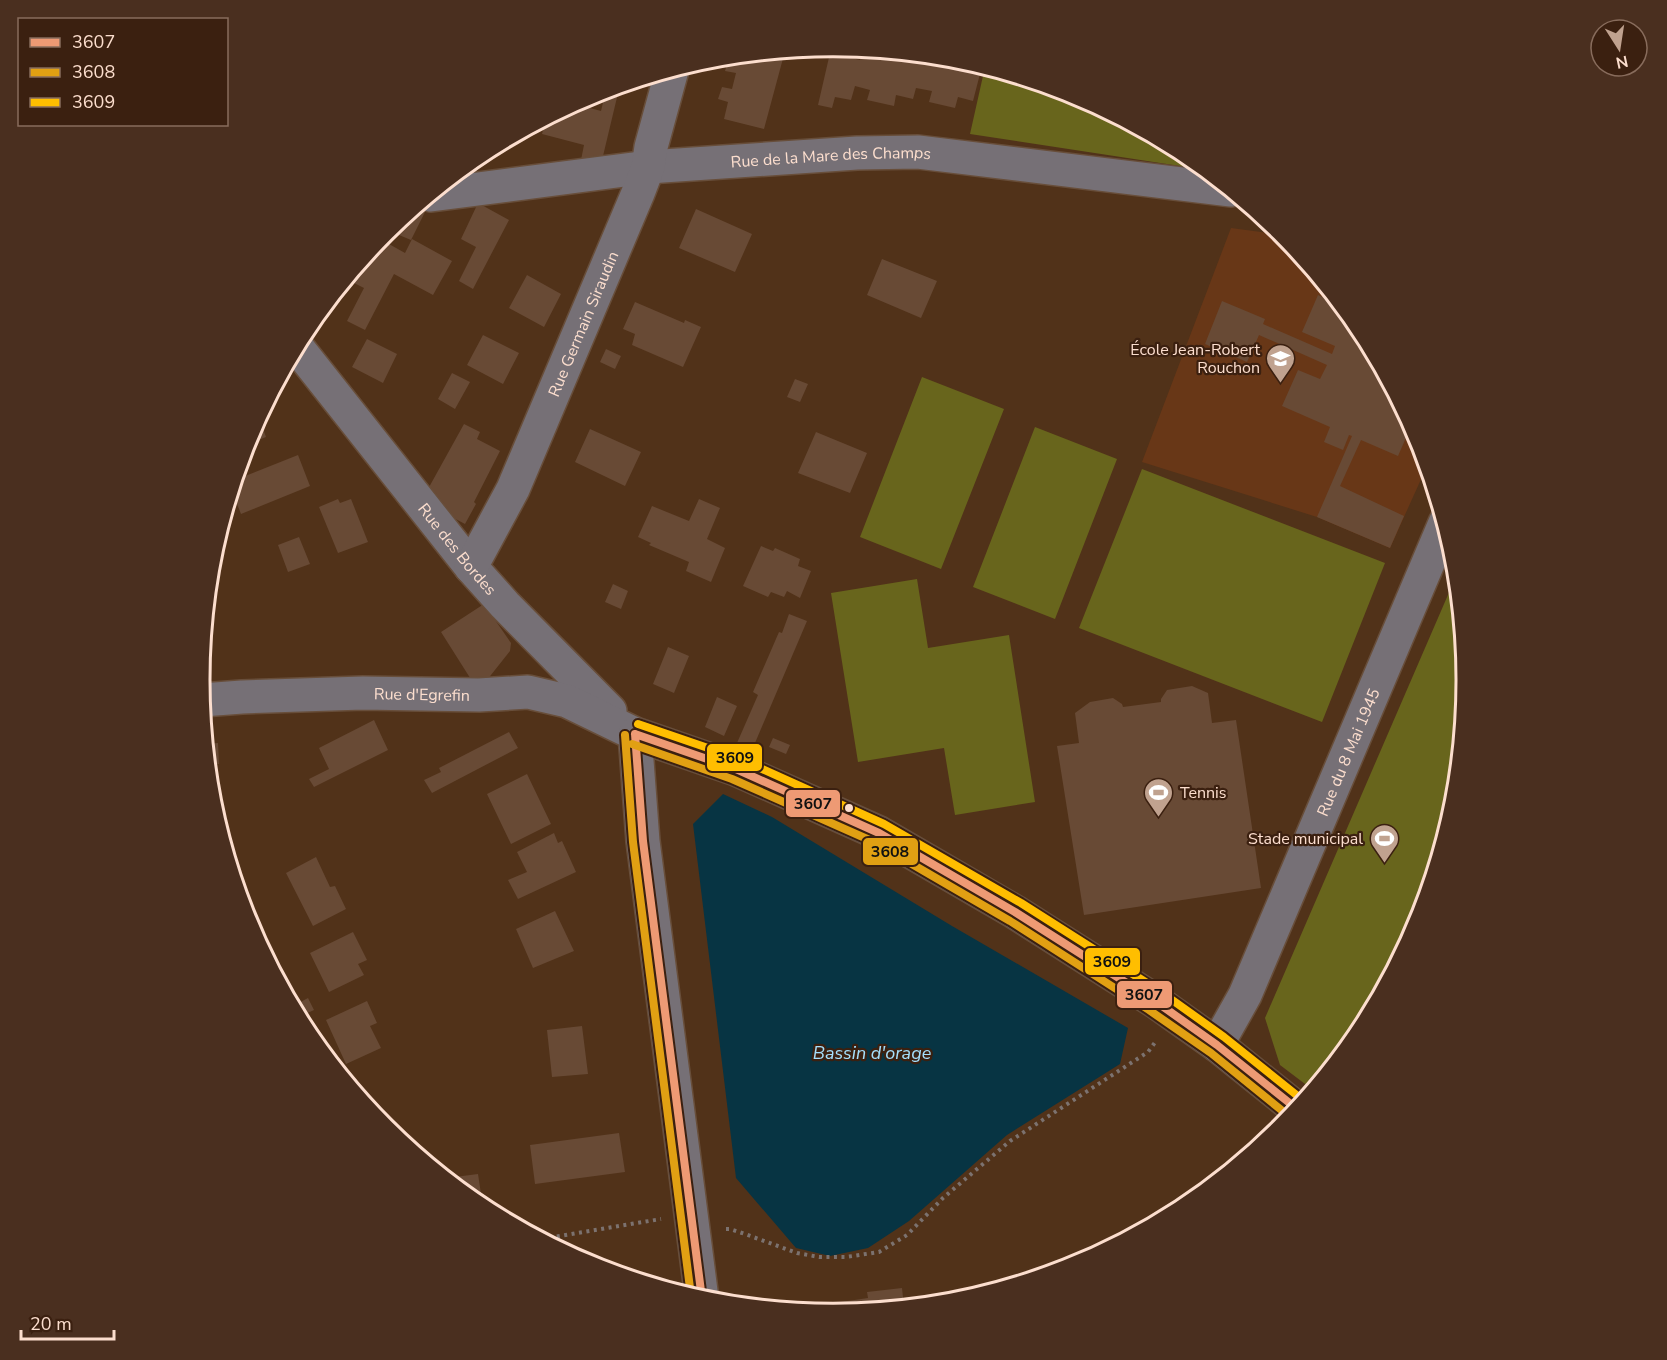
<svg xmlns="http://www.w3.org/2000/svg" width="1667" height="1360" font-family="'Nunito Sans',sans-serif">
  <rect width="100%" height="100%" fill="#513219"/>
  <path fill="#683717" d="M1231,228L1283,235L1360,328L1419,438L1427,466L1390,548L1317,517L1142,462Z"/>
  <path fill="#68651c" d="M985,67L1076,95L1186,153L1206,170L970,134Z
    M922,377L1004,409L941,569L860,537Z
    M1035,427L1117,459L1055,619L973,587Z
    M1142,469L1385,563L1322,722L1079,628Z
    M1457,574L1467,680L1455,804L1419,923L1360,1032L1313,1090L1280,1065L1265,1018Z
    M917,579L928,648L1009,635L1035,802L955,815L944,748L858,762L831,593Z"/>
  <path fill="#073443" d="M723,794L772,817L952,926L1128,1028L1120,1064L1007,1135L909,1221L868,1248L830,1256L796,1248L736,1178L693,824Z"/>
  <path fill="#684a35" d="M863,49L900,53L923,58V55L957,59L982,66L973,101L958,97L955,108L929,102L932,91L916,88L913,99L896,95L894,106L867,100L870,90L855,86L851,100L835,97L832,108L818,105L830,53L860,60Z
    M785,51L764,129L724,119L728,102L718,99L722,87L732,89L736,73L725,71L729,57Z
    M614,88L619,89L603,156L581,160L584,145L542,134L546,119L591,95L594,94L590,108L601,111L606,90Z
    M478,203L509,220L473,289L459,281L476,247L461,239Z
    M428,206L411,240L399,235L411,211L414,209Z
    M696,209L752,234L735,272L679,248Z
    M380,239L405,253L412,239L452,261L433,295L394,274L365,330L347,321L364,288L350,281L359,265Z
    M882,259L937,281L921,318L867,295Z
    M527,275L561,294L544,327L509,308Z
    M1331,292L1360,328L1418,437L1408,433L1398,456L1361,440L1340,486L1404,516L1390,548L1317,517L1352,436L1349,435L1343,450L1324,442L1330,427L1282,406L1298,370L1320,379L1327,365L1259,335L1247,362L1205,344L1222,301L1265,319L1263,324L1332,354L1335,346L1302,332L1318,295L1327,299Z
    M635,302L684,323L685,320L701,327L683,367L632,345L635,334L623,329Z
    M483,335L519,353L503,384L467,365Z
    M367,339L397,354L383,383L352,367Z
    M606,349L621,356L615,369L600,362Z
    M452,373L470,382L455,409L438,399Z
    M795,379L808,384L800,402L787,397Z
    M263,409L267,418L260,420L266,437L246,445L248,437Z
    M464,424L480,432L477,439L500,451L474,502L476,504L465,524L448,515L428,489Z
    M590,429L641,452L625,486L575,462Z
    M816,432L867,453L850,493L798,473Z
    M298,455L310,486L241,514L232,491L235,480Z
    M338,499L340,503L351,499L368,542L338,553L319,507Z
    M699,499L720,508L707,539L725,548L711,582L686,571L689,562L649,545L651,543L638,537L652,506L689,521Z
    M299,537L310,564L288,572L278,545Z
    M761,546L773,551L775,548L800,559L798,566L811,571L800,598L787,591L784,597L771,592L768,597L743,586Z
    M613,584L628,591L621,609L605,602Z
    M484,604L511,643L510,651L487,680L472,681L441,632Z
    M789,614L807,621L752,750L737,743L758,695L753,692L779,632L782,633Z
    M668,647L689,656L674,693L653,684Z
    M1192,686L1208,693L1212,723L1236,720L1261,888L1084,915L1057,746L1079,743L1075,713L1090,702L1113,698L1122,704L1123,707L1161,702V699L1167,690Z
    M717,697L737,706L724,736L705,727Z
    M374,720L388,750L314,787L309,779L329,769L319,748Z
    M509,732L518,748L432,793L424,780L441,772L439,768Z
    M773,738L790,745L786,754L769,747Z
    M218,743L219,764H208L206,744Z
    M527,774L551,824L511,844L487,794Z
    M554,833L558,843L562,841L576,872L518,899L508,880L527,872L517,852Z
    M316,857L330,887L335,886L346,909L313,926L286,873Z
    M555,911L574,951L533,968L516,929Z
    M353,932L367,960L358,964L364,975L329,992L310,953Z
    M308,998L314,1010L299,1017L293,1006Z
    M367,1001L377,1023L370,1026L381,1048L346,1064L326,1020Z
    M582,1026L588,1074L552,1077L547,1030Z
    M619,1133L625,1172L535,1184L530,1145Z
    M478,1174L483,1207L447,1178Z
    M902,1288L904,1307L833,1313L793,1309L868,1298L867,1292Z"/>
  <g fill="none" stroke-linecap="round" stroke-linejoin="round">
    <defs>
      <g id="minor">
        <path id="s1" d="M431,195L648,167L857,153L918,152L1231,190"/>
        <path id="s2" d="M297,347L471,567L505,605L610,711"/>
        <path id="s3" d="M471,567L513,489L638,193L648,167L651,147L672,70"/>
        <path id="s4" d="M202,700L242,697L363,693L479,695L528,692L567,701L635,734L736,769L879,833L1015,912L1155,1001L1217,1045L1297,1109"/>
        <path d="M635,734L643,841L702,1299"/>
        <path id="s5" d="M1217,1045L1245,995L1445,523"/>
      </g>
    </defs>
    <use href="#minor" stroke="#684e3a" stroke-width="36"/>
    <path stroke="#7c726f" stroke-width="4" stroke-dasharray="3 4.5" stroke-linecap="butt" d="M726,1229H730L745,1234L797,1253L819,1257H846L879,1252L907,1235L943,1198L1010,1141L1148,1052L1156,1041
      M542,1239L661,1219"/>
    <use href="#minor" stroke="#767076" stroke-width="33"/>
    <defs>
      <path id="bus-1" d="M635,734L736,769L879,833L1015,912L1155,1001L1217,1045L1297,1109
        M635,734L643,841L702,1299"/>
      <path id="bus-2" d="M625,735L633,842L691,1296
        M632,744L732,779L874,842L1010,921L1149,1010L1211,1053L1290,1117"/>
      <path id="bus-3" d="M638,724L740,759L884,824L1021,903L1161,992L1224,1037L1304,1101"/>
    </defs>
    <use href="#bus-1" stroke="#3b2010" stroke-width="12"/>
    <use href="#bus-2" stroke="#3b2010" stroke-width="12"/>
    <use href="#bus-3" stroke="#3b2010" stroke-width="12"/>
    <use href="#bus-1" stroke="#ee9a74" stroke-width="8"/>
    <use href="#bus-2" stroke="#e1a013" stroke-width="8"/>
    <use href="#bus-3" stroke="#ffbe00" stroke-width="8"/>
  </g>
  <defs>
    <symbol id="school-pin" viewBox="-11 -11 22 30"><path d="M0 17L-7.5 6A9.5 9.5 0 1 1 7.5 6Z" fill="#c0a28f" stroke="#3b2010"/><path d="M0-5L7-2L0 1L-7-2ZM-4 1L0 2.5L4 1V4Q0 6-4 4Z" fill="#fff"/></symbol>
    <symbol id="stadium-pin" viewBox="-11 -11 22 30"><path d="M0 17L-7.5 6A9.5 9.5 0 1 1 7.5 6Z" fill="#c0a28f" stroke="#3b2010"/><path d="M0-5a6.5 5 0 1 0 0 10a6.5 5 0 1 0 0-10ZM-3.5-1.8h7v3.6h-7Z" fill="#fff"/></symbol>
  </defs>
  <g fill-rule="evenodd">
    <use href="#school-pin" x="1264" y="342" width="33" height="45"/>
    <use href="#stadium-pin" x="1142" y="776" width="33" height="45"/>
    <use href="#stadium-pin" x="1368" y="822" width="33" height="45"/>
  </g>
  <circle fill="#fcdece" stroke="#3b2010" stroke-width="2" cx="849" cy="808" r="5"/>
  <g text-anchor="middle" stroke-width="4.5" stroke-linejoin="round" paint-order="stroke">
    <g font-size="16" fill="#fcdece" stroke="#3b2010">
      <text dy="6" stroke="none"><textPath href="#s1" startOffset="402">Rue de la Mare des Champs</textPath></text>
      <text dy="6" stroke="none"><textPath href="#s3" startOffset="268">Rue Germain Siraudin</textPath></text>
      <text dy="6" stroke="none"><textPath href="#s2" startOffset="258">Rue des Bordes</textPath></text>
      <text dy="6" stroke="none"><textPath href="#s4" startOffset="220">Rue d'Egrefin</textPath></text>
      <text dy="6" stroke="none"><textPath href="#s5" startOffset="321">Rue du 8 Mai 1945</textPath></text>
    </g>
    <g font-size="16" fill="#fcdece" stroke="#3b2010" text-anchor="end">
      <text x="1260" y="355">École Jean-Robert<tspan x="1260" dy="18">Rouchon</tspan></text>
      <text x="1180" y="798" text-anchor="start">Tennis</text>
      <text x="1363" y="844">Stade municipal</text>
    </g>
    <g font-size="18" font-style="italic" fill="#a5e0fd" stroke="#3b2010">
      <text x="872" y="1059">Bassin d'orage</text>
    </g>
  </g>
  <path d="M0 0H1667V1360H0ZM210 680a623 623 0 1 1 1246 0a623 623 0 1 1-1246 0Z" fill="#4a2f1f" fill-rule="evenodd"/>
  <path fill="none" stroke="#fcdece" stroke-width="3" d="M210 680a623 623 0 1 1 1246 0a623 623 0 1 1-1246 0Z"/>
  <g stroke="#3b2010" stroke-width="2">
    <rect x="706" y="743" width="57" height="29" rx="6" fill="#ffbe00"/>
    <rect x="785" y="789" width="56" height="29" rx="6" fill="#ee9a74"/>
    <rect x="862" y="837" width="57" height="29" rx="6" fill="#e1a013"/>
    <rect x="1084" y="947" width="57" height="29" rx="6" fill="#ffbe00"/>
    <rect x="1116" y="980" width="57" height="29" rx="6" fill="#ee9a74"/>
  </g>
  <g font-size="16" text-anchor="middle" font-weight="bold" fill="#111">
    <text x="735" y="763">3609</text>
    <text x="813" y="809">3607</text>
    <text x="890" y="857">3608</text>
    <text x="1112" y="967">3609</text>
    <text x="1144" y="1000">3607</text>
  </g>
  <rect x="18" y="18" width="210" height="108" fill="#3b2010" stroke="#886c5c" stroke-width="1.5"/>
  <rect x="30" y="38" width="30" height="9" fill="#ee9a74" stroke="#886c5c" stroke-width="1.5"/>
  <text x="72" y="48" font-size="18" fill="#fcdece">3607</text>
  <rect x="30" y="68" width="30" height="9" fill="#e1a013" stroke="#886c5c" stroke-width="1.5"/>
  <text x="72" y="78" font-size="18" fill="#fcdece">3608</text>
  <rect x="30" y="98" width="30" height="9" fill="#ffbe00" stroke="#886c5c" stroke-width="1.5"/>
  <text x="72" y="108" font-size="18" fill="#fcdece">3609</text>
  <g transform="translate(1619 48) rotate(168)"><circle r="28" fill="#3b2010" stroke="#886c5c" stroke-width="1.5"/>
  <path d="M0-4.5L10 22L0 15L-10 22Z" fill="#c0a28f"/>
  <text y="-9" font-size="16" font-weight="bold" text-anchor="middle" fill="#fcdece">N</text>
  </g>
  <path d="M21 1330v9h93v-9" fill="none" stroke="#fcdece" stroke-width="3"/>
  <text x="30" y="1330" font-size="18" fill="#fcdece" stroke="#3b2010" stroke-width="4.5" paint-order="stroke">20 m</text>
</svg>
